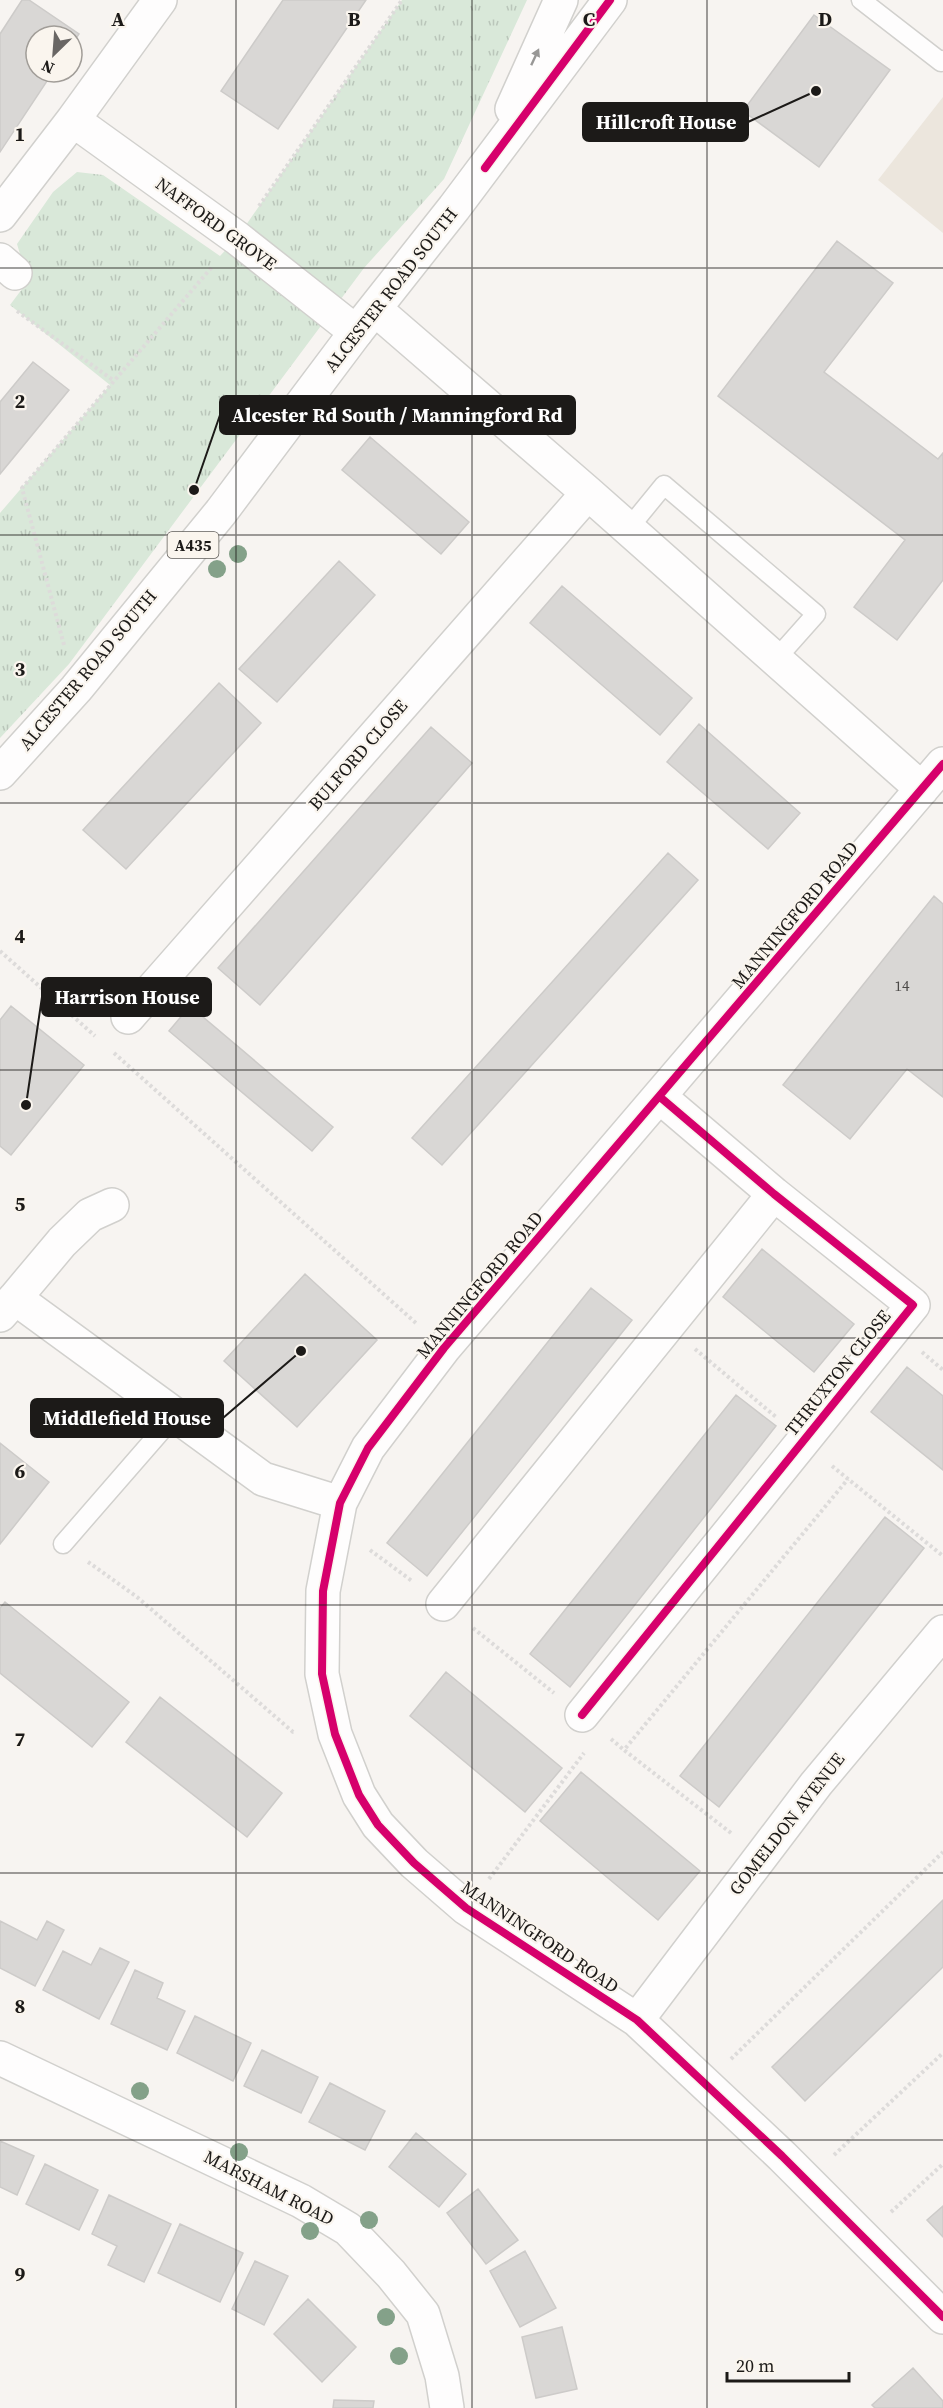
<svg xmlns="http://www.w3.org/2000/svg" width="943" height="2408" font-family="'Source Serif 4',serif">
  <defs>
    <pattern id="grass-tufts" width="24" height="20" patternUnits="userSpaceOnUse" patternTransform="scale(1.5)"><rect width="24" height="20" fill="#d9e8d9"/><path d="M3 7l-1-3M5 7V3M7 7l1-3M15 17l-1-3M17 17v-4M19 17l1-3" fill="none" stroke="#bac6ba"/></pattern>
  </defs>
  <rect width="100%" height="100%" fill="#f7f4f1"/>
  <path fill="#ece6dd" d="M943,97V233L878,180Z"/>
  <path fill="url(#grass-tufts)" d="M402,0H527L444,179L364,268L69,664L0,738V513L110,385L10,305L28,281L17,244L53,192L77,172L103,175L220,256L237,238Z"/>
  <path fill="#d9d7d5" stroke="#cdcbc9" stroke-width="1.5" d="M22,0H29L79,34L72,44V36H36V72H53L0,152V34Z
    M283,0H366L278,129L221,91Z
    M814,15L890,70L819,167L743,111Z
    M837,241L893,283L824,372L938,459L943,453V580L897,640L854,607L905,540L718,396Z
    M33,362L69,390L0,474V402Z
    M370,437L469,522L441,554L342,470Z
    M339,561L375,595L277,702L239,669Z
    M562,586L692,698L660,735L530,623Z
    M219,683L261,723L126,869L83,830Z
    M699,724L800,813L768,849L667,762Z
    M431,727L472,763L260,1005L218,968Z
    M668,853L698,880L442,1165L412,1138Z
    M934,896L943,904V1097L907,1069L850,1139L783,1085Z
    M11,1006L84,1065L11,1155L0,1146V1020Z
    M190,1006L333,1127L312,1151L169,1031Z
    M762,1249L854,1324L814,1372L723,1297Z
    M305,1274L377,1340L297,1427L224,1361Z
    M591,1288L632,1320L427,1576L387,1543Z
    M907,1367L943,1396V1470L871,1412Z
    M736,1395L776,1426L570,1687L530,1654Z
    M0,1443L49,1482L0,1544Z
    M885,1517L924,1548L719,1807L680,1776Z
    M5,1602L129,1702L92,1747L0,1673V1608Z
    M446,1672L562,1768L525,1812L410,1716Z
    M160,1697L282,1793L247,1837L126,1742Z
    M581,1772L700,1871L658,1920L540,1821Z
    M943,1900V1967L805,2101L772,2067Z
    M0,1921L37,1940L47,1921L64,1930L35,1986L0,1968Z
    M100,1948L129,1962L99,2019L43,1990L63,1951L91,1965Z
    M135,1970L163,1983L157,1998L185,2011L167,2050L111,2024Z
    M195,2016L251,2043L233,2081L177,2053Z
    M262,2050L318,2077L301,2113L244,2086Z
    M330,2083L385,2111L365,2150L309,2122Z
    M416,2133L466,2174L439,2207L389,2167Z
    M0,2141L34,2156L17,2195L0,2187Z
    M45,2164L98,2190L79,2230L26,2204Z
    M478,2189L518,2240L486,2264L447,2213Z
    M109,2195L171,2224L144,2282L108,2265L117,2246L92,2234Z
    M943,2206V2237L927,2220Z
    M180,2224L243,2253L220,2302L158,2273Z
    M525,2251L556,2308L520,2327L490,2271Z
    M255,2261L288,2276L264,2325L232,2309Z
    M308,2299L356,2347L322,2382L274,2334Z
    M562,2327L577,2389L536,2398L522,2337Z
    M913,2368L943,2401V2408H875L872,2405Z
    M334,2400L374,2401L373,2408H333Z"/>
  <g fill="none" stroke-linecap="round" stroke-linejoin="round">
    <defs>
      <path id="lane" d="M861,0L941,62L943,60
        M628,529L664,485L816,614L776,659
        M63,1544L176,1414"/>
      <path id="street" d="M160,0L73,120L237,238L356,332
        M0,215L73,120
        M0,260L15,273
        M375,309L588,493L922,789
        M943,764L444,1348L368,1448L340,1503L323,1591L322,1674L335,1734L359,1795L378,1825L414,1863L466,1908L637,2020L782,2156L943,2317
        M128,1017L588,493
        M15,1298L62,1242L90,1215L112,1205
        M0,1315L15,1298L263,1479L340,1503
        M443,1604L774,1194
        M582,1715L913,1305L774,1194L660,1097
        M637,2020L816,1784L943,1632
        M0,2058L301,2201L348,2229L391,2274L423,2314L442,2376L447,2408"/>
      <path id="highway" d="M512,109L561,0
        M0,773L76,689L221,512L356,332L454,208L610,0"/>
    </defs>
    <use href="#lane" stroke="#d1d0cd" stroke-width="21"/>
    <use href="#street" stroke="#d1d0cd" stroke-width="36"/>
    <use href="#highway" stroke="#d1d0cd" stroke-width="36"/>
    <path stroke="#dddbda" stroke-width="4" stroke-dasharray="3 3" stroke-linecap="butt" d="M259,206L402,0
      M17,311L113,380
      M64,645L22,488L212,267
      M0,951L95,1036
      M114,1053L417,1324
      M695,1349L776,1417
      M922,1352L943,1370
      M832,1466L943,1556
      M370,1550L412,1581
      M88,1562L137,1597L293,1732H295
      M473,1628L554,1693
      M611,1739L624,1750
      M731,1833L624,1750L848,1479
      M489,1879L584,1753
      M731,2059L943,1852
      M834,2155L943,2053
      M891,2212L943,2164"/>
    <use href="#lane" stroke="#fefdfd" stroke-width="18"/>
    <use href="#street" stroke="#fefdfd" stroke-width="33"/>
    <use href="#highway" stroke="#fefdfd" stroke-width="33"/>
    <defs>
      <path id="cycleway" d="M485,168L610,0
        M943,764L444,1348L368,1448L340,1503L323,1591L322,1674L335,1734L359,1795L378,1825L414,1863L466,1908L637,2020L782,2156L943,2317
        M582,1715L913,1305L774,1194L660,1097"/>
    </defs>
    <use href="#cycleway" stroke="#faf5ee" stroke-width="11"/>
    <use href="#cycleway" stroke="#d6006c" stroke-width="8"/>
  </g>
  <g fill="#84a189">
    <circle cx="238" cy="554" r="9"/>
    <circle cx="217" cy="569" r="9"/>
    <circle cx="140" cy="2091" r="9"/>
    <circle cx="239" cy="2152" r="9"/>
    <circle cx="369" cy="2220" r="9"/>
    <circle cx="310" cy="2231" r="9"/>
    <circle cx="386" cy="2317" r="9"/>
    <circle cx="399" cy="2356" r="9"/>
  </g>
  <defs><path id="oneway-solid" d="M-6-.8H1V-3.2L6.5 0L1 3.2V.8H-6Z" transform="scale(1.5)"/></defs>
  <use fill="#989796" href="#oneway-solid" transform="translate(535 57) rotate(-65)"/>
  <path fill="none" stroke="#1c1a18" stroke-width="1.5" stroke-opacity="0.55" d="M236,0V2408M472,0V2408M707,0V2408M0,268H943M0,535H943M0,803H943M0,1070H943M0,1338H943M0,1605H943M0,1873H943M0,2140H943"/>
  <g text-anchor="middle" stroke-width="4.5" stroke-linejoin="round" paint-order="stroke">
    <g font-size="15" fill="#4b4947">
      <text x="902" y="991">14</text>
    </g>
    <rect fill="#faf5ee" stroke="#5f5c58" stroke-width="1.5" x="167.5" y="532" width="51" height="26" rx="4.5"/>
    <g font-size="16" font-weight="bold" fill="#1c1a18">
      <text x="193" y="551">A435</text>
    </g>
    <g font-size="18" fill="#1c1a18" stroke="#faf5ee">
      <text transform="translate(216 224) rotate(36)" y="6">NAFFORD GROVE</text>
      <text transform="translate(391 290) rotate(-52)" y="6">ALCESTER ROAD SOUTH</text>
      <text transform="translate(88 670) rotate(-50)" y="6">ALCESTER ROAD SOUTH</text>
      <text transform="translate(358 755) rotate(-49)" y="6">BULFORD CLOSE</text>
      <text transform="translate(795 915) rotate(-50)" y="6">MANNINGFORD ROAD</text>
      <text transform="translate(480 1285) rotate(-50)" y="6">MANNINGFORD ROAD</text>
      <text transform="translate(838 1373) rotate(-51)" y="6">THRUXTON CLOSE</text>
      <text transform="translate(787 1824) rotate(-52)" y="6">GOMELDON AVENUE</text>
      <text transform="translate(540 1937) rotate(34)" y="6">MANNINGFORD ROAD</text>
      <text transform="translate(269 2188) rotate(27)" y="6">MARSHAM ROAD</text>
    </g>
  </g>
  <g font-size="20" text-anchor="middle" font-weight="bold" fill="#1c1a18" stroke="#faf5ee" stroke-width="4.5" stroke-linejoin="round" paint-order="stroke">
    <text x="118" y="26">A</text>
    <text x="354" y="26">B</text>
    <text x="589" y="26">C</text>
    <text x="825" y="26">D</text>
    <text x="20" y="141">1</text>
    <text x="20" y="408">2</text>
    <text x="20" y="676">3</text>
    <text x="20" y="943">4</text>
    <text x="20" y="1211">5</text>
    <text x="20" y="1478">6</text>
    <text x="20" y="1746">7</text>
    <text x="20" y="2013">8</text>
    <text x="20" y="2281">9</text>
  </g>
  <path fill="none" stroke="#1c1a18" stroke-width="2" d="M816 91L748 122M194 490L220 415M26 1105L42 997M301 1351L223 1418"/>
  <g fill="#1c1a18" stroke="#faf5ee" stroke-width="2">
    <circle cx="816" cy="91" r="6"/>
    <circle cx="194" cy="490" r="6"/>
    <circle cx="26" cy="1105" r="6"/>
    <circle cx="301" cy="1351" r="6"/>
  </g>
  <g fill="#1c1a18" stroke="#1c1a18" stroke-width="2">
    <rect x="583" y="103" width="165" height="38" rx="6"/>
    <rect x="220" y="396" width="355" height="38" rx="6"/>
    <rect x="42" y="978" width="169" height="38" rx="6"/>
    <rect x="31" y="1399" width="192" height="38" rx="6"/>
  </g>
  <g font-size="20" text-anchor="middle" font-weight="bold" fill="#fff">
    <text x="666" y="129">Hillcroft House</text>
    <text x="397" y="422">Alcester Rd South / Manningford Rd</text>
    <text x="127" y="1004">Harrison House</text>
    <text x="127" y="1425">Middlefield House</text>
  </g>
  <g transform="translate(54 54) rotate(205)"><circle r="28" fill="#faf5ee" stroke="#a19d98" stroke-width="1.5"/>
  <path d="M0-4.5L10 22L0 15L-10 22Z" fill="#696664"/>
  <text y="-9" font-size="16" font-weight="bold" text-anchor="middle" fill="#1c1a18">N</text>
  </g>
  <path d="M727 2372v9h122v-9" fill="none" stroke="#1c1a18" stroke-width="3"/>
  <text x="736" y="2372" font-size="18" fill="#1c1a18" stroke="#faf5ee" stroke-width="4.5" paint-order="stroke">20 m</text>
</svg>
